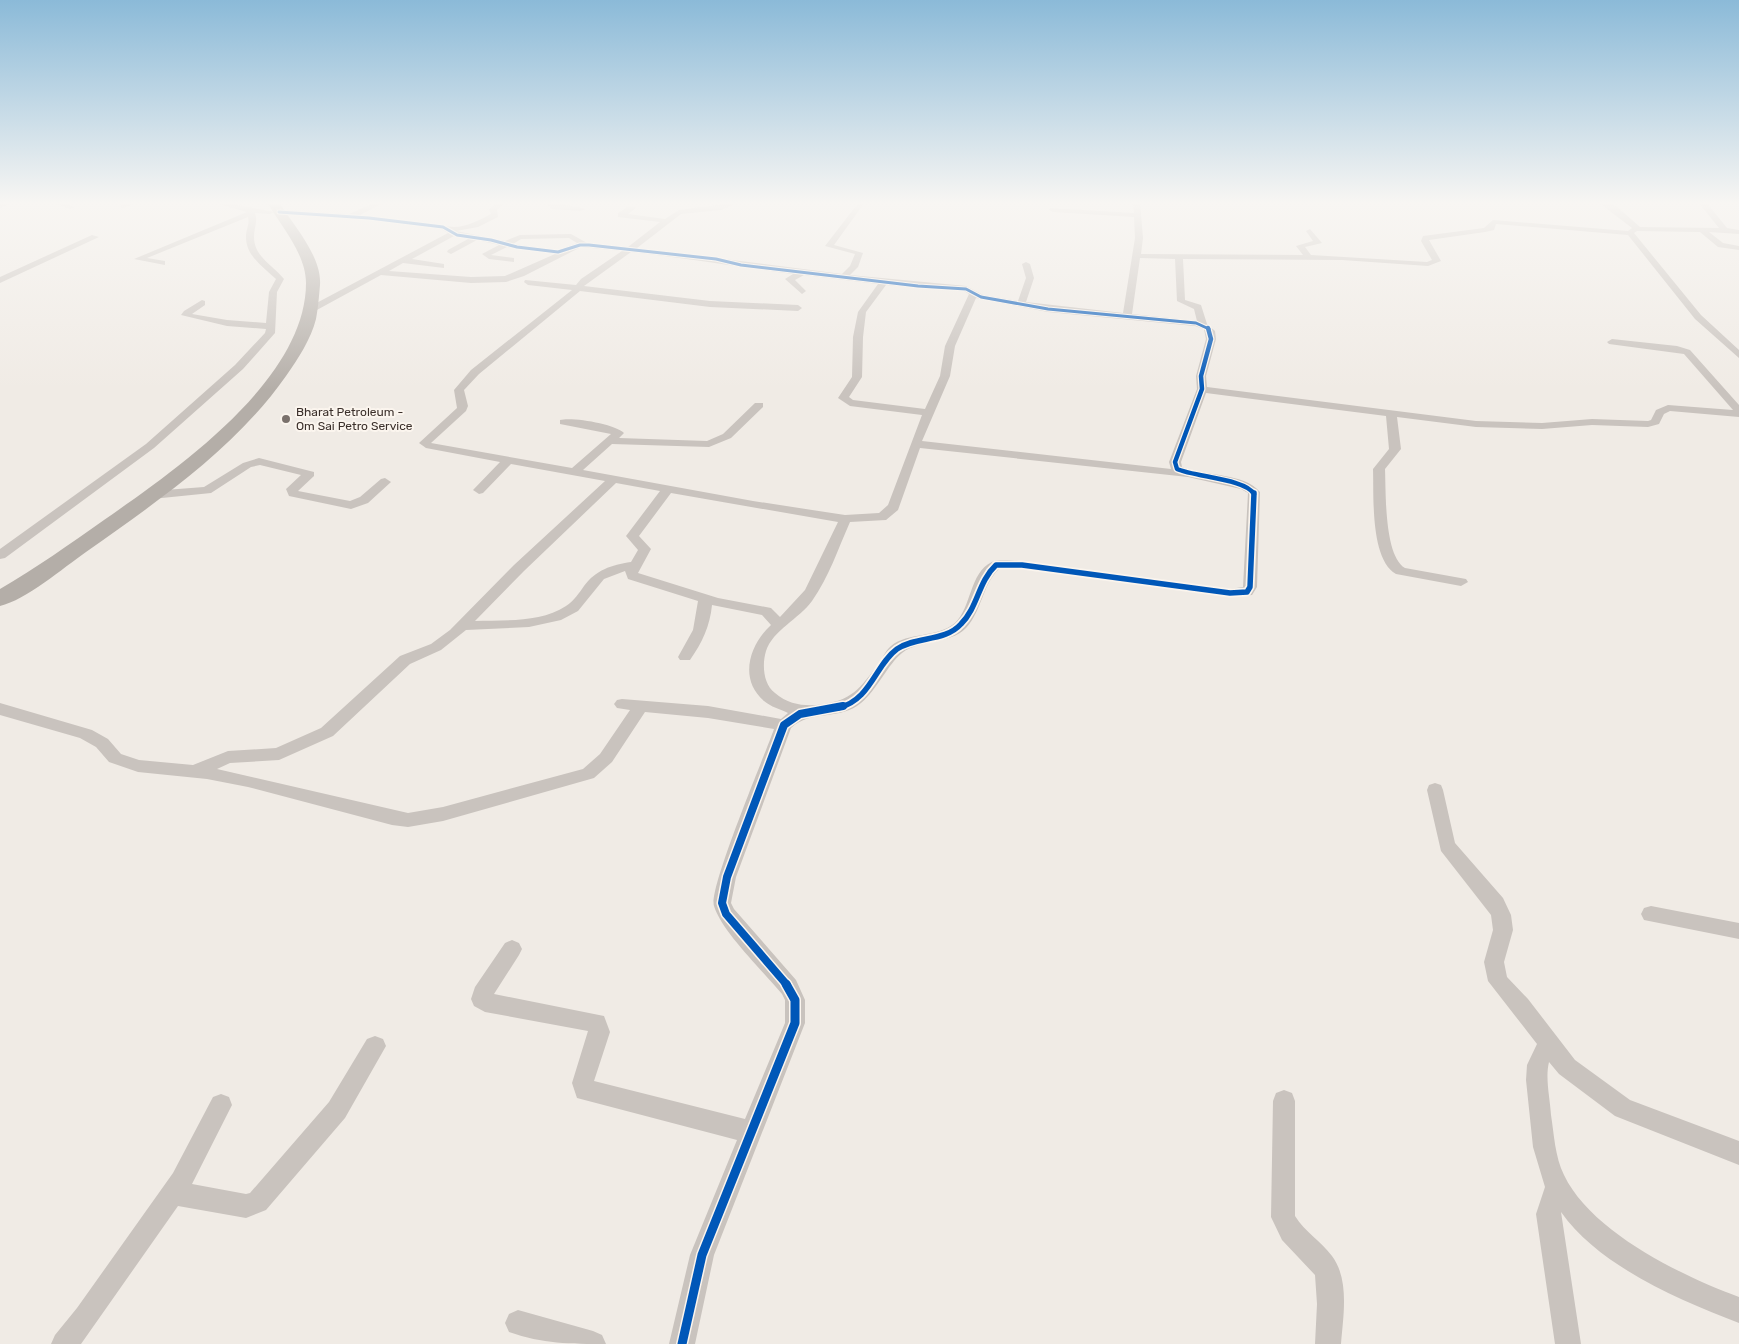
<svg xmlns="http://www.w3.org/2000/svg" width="1739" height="1344" font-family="Rubik,sans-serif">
  <rect width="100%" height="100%" fill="#f0ebe5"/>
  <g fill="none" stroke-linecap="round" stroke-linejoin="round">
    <path fill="#c9c3be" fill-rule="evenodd" d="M6,202H16L0,208V204Z
      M52,202H62L74,207L70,209Z
      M129,202H139L123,208L119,206Z
      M211,202H222L274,212L270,214L255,213C258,222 254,227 254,237C254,257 273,265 284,279L277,292L275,333L243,369L154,448L5,558L0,559V549L146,444L235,365L265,333L266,329L227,326L181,315L184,311L202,300L205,301V305L192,314L227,320L266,323L269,292L276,279C263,267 246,256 246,237C246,229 250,224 248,217L147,258L165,261V265L134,259L247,212Z
      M376,202H385L360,215L443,225C459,231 476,222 491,214L489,209L499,202H506L497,210L498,217L478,227L456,231L505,241L520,235L571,234L587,243L628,247L660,222L618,217V213L629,206L636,208L628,214L665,219L679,210L740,202L721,210L681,214L637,248L842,274L850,266L855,254L825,246L859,202H865L834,245L863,253L858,267L850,275L966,286L983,295L1018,301L1026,278L1022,264L1026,262L1030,264L1034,278L1026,302L1123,313L1135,238L1134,217L1053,212L1049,210L1050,208L1134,213L1133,202H1140L1143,238L1141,254L1303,255L1296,246L1313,241L1306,231L1310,229L1322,243L1305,247L1311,255L1427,262L1432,260L1421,241L1423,236L1484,228L1493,220L1628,231L1632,228L1598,202H1606L1616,206L1640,227L1719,228L1698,202H1706L1727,228L1739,230V234L1709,232L1723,243L1739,246V250L1718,247L1700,232L1637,231L1634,233L1701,315L1739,350V358L1695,319L1628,235L1496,224L1494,230L1485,232L1429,240L1441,261L1428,266L1342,260L1183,259L1185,300L1201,305L1207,324L1215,331L1216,339L1206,376L1207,387L1476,421L1542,423L1592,419L1648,421L1651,420L1656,410L1668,405L1733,410L1684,354L1609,344L1607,342L1612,339L1677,346L1690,350L1739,405V417L1670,411L1664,414L1659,424L1648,427L1592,425L1542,429L1476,427L1397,417L1401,449L1385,469C1386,492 1384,556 1405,568L1466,579L1468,582L1461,586L1396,574C1370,559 1374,497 1373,469L1389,449L1386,416L1206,393L1181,462L1182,467C1205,477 1243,472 1260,492L1257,587L1252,595L1230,597L1022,569H999C982,585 982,611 966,628C949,645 920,639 902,653C888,664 877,690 861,703C840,721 811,709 791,728L736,877L731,903L734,909L796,980L805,1000V1023L714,1255L695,1344H669L690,1255L737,1140L577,1098L572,1083L588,1031L485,1012L474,1006L471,999L475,987L505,943L512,940L519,943L522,949L519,955L494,994L604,1016L610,1032L594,1081L745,1119L785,1023V1000L782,994C763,971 722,932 714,906C708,889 765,755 774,729L708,718L645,712L612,762L594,778L443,821L408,827L392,825L248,787L207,779L138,772L109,762L96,747L80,738L0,715V703L92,730L108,739L121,754L139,760L193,765L228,751L276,748L321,728L400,656L431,644L450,630L514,565L605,481L511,464L483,493L479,494L473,490L500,462L426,448L419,443L457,408L454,390L471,370L572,290L528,285L524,282L525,280L576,285L581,279L622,251L581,247L524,276L506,282L471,283L381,275L315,311H309V307L448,233L441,229L369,220L279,214L275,212L279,210L349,214ZM454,236L468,239L448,250L447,252L451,254L477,240L499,245L482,254L489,259L514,262V258L491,255L507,247L555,254L505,276L471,277L389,271L403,263L444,268V264L412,259ZM569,238L577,243L558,250L513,244L521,239ZM631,252C686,258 739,267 793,274L785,279L802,294L806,291L795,280L804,275L878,284L858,312L853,337L852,377L838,398L850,406L922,415L888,505L879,513L845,515L753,501L583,470L612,444L709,447L731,438L763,407V403H755L723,434L707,441L619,438L624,433C615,424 573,417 560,420V424L611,434L572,468L431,443L466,411L468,406L464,390L479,374L580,291L710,307L798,311L802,308L798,305L710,301L584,286ZM1140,258L1175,259L1177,301L1194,309L1197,321L1132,314ZM886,285L964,291L969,294L945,346L940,376L925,409L853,400L849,397L862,377L863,337L866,312ZM976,298L1048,312L1195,326L1204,329L1206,339L1196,376L1197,389L1169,462L1171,469L922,441L950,376L955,346ZM920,448L1188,477L1241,489L1248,493L1243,587L1230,589L1022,561C1014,561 999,558 992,562C969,573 972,607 955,623C937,638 908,632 891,646C886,650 883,657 880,662C859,689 853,701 817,705C802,706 788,704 775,693C763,684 762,664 766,651C773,630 799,619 812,601C829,577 838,549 850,522L886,520L898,510ZM616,483L660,491L626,536L638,550L631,562C611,565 596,570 584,586C579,593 574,601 566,606C540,623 504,620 475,621L524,571ZM671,493L838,522L805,590L780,617L771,608L718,598L638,573L651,549L639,536ZM625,571L628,579L698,601L693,630L678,657L680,660H690C702,643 710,626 712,605L762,615L771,625C750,644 738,679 764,701C771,707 780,709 788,713L781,719L708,706L622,699L617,700L614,704L617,708L630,710L600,754L583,769L443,807L408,813L217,769L230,763L279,760L333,736L410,664L441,650L466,630L529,627L561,620L578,611L604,579Z
      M544,202C548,202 581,207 585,209L581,211L552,209Z
      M92,235L99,237L0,283V277Z
      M259,458L314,472V476L298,491L350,501L360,497L381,479L385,478L391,482L368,503L351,509L289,496L286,489L301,475L260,465L251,467L211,493L152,499L146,495L152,491L204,487L243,463Z
      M1435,783L1441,785L1443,790L1455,843L1503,898L1511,915L1513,930L1504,962L1507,977L1528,999L1575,1060L1630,1100L1739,1141V1165L1615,1116L1559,1074L1549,1062C1545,1078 1550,1098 1551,1115C1554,1134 1555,1157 1564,1175C1591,1232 1682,1276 1739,1297V1323C1679,1300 1599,1266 1561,1212L1581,1344H1555L1536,1214L1545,1187L1533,1147L1526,1080L1527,1065L1537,1044L1488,981L1484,962L1493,930L1491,915L1441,851L1427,790L1429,785Z
      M1651,906L1739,923V939L1644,920L1641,914L1644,908Z
      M375,1036L383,1039L386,1046L345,1118L266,1210L246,1218L178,1206L81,1344H51L55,1335L77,1308L173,1173L213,1097L221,1094L229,1097L232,1105L192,1184L246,1194L250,1193L329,1102L367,1039Z
      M1284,1090L1292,1093L1295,1101V1216C1305,1232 1321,1241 1332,1256C1350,1280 1343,1317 1341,1344H1315L1317,1304L1315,1275L1282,1240L1271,1217L1273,1101L1276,1093Z
      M518,1310L593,1331L602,1335L606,1344C570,1344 543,1344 509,1332L505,1323L509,1314Z"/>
    <path fill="#b4aea8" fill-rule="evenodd" d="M267,202H279C293,225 322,256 320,285C319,296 318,309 316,319C311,339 298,359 286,376C235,449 158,501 86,552C63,568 26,600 0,606V589C36,568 70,544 104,520C176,470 306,380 306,283C306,254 281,226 267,202Z"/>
    <defs>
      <path id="cycleway-far4" d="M279,212L369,218L443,227L457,235L491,240L517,247L558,252L580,245H589L716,259L741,265L918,286L966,289L981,297L1048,309L1196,323L1209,329"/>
      <path id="cycleway-far3" d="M1208,328L1211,339L1201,376L1202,389L1175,462L1177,469C1195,477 1246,479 1254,494"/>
      <path id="cycleway-far2" d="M838,708C871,700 875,665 897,649C916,636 945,642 961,624C978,607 978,582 996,565H1022L1230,593L1247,592L1250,587L1254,493"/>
      <path id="cycleway-far1" d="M787,985L726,914L722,903L727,877L784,725L800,714L843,706"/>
      <path id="cycleway" d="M682,1344L702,1255L795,1023V1000L786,984"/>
    </defs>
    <use href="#cycleway-far4" stroke="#fbf5ee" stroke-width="5"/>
    <use href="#cycleway-far3" stroke="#fbf5ee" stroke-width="7"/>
    <use href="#cycleway-far2" stroke="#fbf5ee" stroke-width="9"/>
    <use href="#cycleway-far1" stroke="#fbf5ee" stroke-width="11"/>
    <use href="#cycleway" stroke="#fbf5ee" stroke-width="12"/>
    <use href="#cycleway-far4" stroke="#0057b8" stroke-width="3"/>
    <use href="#cycleway-far3" stroke="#0057b8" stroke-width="4.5"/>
    <use href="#cycleway-far2" stroke="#0057b8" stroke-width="5.5"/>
    <use href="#cycleway-far1" stroke="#0057b8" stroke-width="8"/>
    <use href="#cycleway" stroke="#0057b8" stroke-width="9"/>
  </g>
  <linearGradient id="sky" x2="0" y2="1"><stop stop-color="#8bbad8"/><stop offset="0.52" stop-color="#f8f6f3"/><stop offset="1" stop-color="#f8f6f3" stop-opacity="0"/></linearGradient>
  <rect width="1739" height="390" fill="url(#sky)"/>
  <circle fill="#7a716c" stroke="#fbf5ee" stroke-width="2" cx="286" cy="419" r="5"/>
  <g text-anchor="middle" stroke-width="4" stroke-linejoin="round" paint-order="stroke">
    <g font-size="12" fill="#3b302b" stroke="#fbf5ee" text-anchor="start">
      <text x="296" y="416">Bharat Petroleum -<tspan x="296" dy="14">Om Sai Petro Service</tspan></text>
    </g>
  </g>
</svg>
